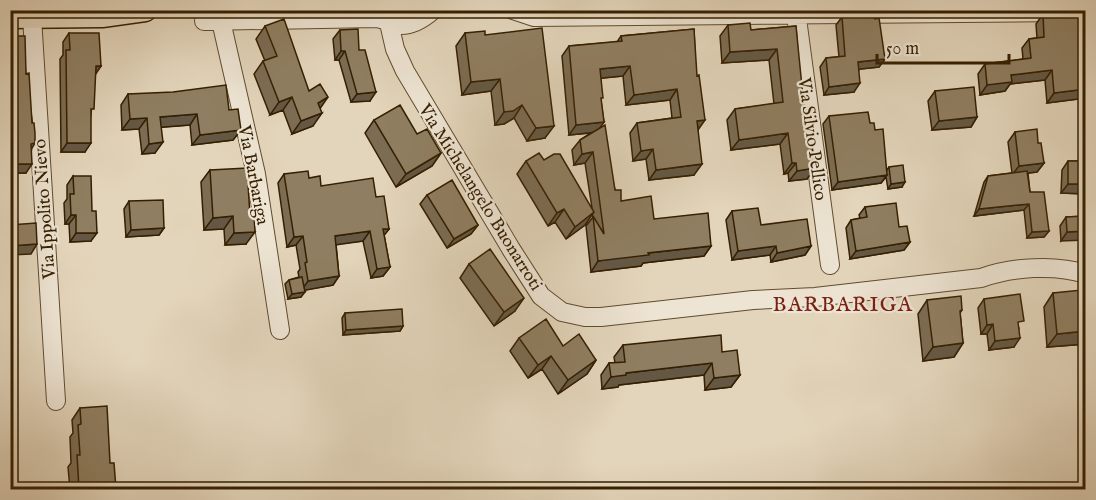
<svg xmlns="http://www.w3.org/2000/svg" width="1096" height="500" font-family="'IM FELL English',serif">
  <rect width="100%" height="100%" fill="#e3d5bb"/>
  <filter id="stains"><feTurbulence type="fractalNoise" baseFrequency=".00333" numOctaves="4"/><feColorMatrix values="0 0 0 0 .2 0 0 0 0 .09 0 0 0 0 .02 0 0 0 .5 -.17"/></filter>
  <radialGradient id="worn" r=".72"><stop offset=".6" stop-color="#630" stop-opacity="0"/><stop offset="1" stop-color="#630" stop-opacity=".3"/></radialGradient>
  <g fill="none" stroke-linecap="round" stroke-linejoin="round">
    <defs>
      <path id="minor" d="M386,10L395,49L405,71L511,249L541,296L562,312L585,317H601L753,300L815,297L981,278C1012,267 1055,264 1086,274
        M513,10L534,17L1062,12L1086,14
        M794,14L798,26L830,265
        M32,17L56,401
        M204,21L376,18C385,19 393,24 401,25C413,25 424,18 433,10
        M221,21L256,174L280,330"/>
      <path id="major" d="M10,17L102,16L145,10"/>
    </defs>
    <use href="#minor" stroke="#604c2f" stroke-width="20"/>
    <use href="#major" stroke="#351f00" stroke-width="25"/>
    <use href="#minor" stroke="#ede4d3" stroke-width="18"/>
    <use href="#major" stroke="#e3d5bb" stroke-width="22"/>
  </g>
  <path fill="#7b6c53" stroke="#351f00" stroke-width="1.5" d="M1043,14L1086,98L1047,103L1045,80L1010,84L1005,91L980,95L978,74L985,64L1023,59L1022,48L1029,39L1037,38L1036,24Z
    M842,17L885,59L879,67L859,69L854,92L824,95L820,67L826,58L839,57L836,25Z
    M728,25L751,30L796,26L807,179L789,181L788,173L784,174L780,144L731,150L727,120L735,109L774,104L769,60L722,63L720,36Z
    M265,26L320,108L313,126L292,134L283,110L270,115L254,74L263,61H265L256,39Z
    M694,29L698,130L694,175L649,180L646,159L633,161L630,133L637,123L672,118L670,100L626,105L623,76L601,78V101L604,122L600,127L615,190L621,201L654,219L711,246L704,256L643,263L641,266L591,272L586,226L593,217L592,214L585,225L566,239L555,222L548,226L517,174L526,161L544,160L592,208L585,163L574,165L572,150L580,140L591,133L569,135L562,56L569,46L617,42L621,36Z
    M340,30L359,50L370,101L351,102L339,60H335L333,39Z
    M69,33L101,66L95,74L91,114L85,152H61L60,59L63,55V42Z
    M465,33L485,35L545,138L527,141L514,118L504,124L495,125L491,91L462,95L456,46Z
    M10,36L26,74L35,143L32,148L26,173H10Z
    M935,91L977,117L971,127L932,130L928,101Z
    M128,94L229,110L241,130L233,140L192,145L190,125L161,127L155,153L142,154L139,129L122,130L121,105Z
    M829,116L870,123L875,130L887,170L889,167L902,187L888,189L886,177L881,183L832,190L823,124Z
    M374,120L417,134L441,153L432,166L396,187L365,133Z
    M1015,132L1038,143L1044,163L1037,172L1028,173L1030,192L1049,231L1044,237L1027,238L1024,210L974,216L984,182L988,176L1012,173L1008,142Z
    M1086,150V194L1061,193L1062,170L1068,161H1085L1084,153Z
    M210,170L246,244L225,245L224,229L204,230L201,182Z
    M284,174L309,178L321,186L376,197L389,229L384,235L390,267L383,276L371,278L363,241L336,244L339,276L333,285L304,290L301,297L288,299L285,284L289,280L299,277L298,272L300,269L296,245L287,247L278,183Z
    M73,176L91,241L70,242L69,224H65L64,203L67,199V185Z
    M427,195L478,225L471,234L447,248L420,204Z
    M129,201L164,228L159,235L126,237L124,209Z
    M865,207L899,227L910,242L904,250L850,259L846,228L851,220L860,218L859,215Z
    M732,211L761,225L811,246L805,255L771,262L770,255L732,260L726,220Z
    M1086,216L1061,241L1060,226L1066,217Z
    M469,264L515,311L494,326L460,278Z
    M1053,293L1086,303V344L1047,347L1044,307Z
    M984,299L1019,328L1014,347L989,350L987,334H981L978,308Z
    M927,300L962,310L960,313L963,343L954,357L923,361L918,314Z
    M345,313L403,326L400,331L343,335L342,318Z
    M519,338L563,346L596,360L587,374L558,394L542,369L528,378L510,351Z
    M623,345L722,352L740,375L731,387L705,390L704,375L619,385L618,387L602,389L601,375L609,363H615L614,357Z
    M80,408L110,463L116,489H70L68,467L71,463L70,437L73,433L72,420Z"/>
  <path fill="#645844" stroke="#351f00" stroke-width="1.5" d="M777,49L769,60L722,63L730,52Z
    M341,51H345L339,60H335Z
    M885,59L879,67L852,70L858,62Z
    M96,66H101L95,75Z
    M630,66L623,76L593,79L600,69Z
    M1052,70L1045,80L1010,84L1005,91L980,95L987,85L1011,75Z
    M500,79L491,91L462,95L471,82Z
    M860,83L854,92L824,95L829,87Z
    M677,89L670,100L626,105L634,95Z
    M1086,89V98L1047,103L1054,93Z
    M376,92L370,101L351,102L357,94Z
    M292,97L283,110L270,115L279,102Z
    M328,97L319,110L318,103Z
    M522,105L514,118L504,124L495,125L504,112Z
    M322,113L313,126L292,134L301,121Z
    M197,114L190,125L152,128L160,117Z
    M977,117L971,127L932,130L939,121Z
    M147,118L139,129L122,130L130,119Z
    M705,120L698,130L697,121Z
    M604,122L597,132L569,135L576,125Z
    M554,126L545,138L527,141L536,128Z
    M241,130L233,140L192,145L200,135Z
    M788,133L780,144L731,150L739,140Z
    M163,142L155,153L142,154L149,144Z
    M67,143H91L85,152H61Z
    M653,149L646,159L633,161L641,151Z
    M593,152L585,163L574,165L582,154Z
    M441,153L432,166L396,187L406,174Z
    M792,163H796L788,173L784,174Z
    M1044,163L1037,172L1012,175L1019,166Z
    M11,164H32L26,173H10Z
    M702,164L694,175L649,180L656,170Z
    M815,168L807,179L789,181L797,171Z
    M887,175L881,183L832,190L838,182Z
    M905,182L902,187L888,189L891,184Z
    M1068,184H1086V194L1061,193Z
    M1029,204L1024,210L974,216L979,209Z
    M564,209L555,222L548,226L557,213Z
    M594,212L585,225L566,239L575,227Z
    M71,215H76L69,224H65Z
    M233,216L224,229L204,230L213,218Z
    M478,225L471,234L447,248L454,239Z
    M164,228L159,235L126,237L131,230Z
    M383,229H389L382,238Z
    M370,231L363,241L328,246L335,236Z
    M1049,231L1044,237L1027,238L1032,232Z
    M1086,231V240L1061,241L1067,232Z
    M255,232L246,244L225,245L234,233Z
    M76,233H97L91,241L70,242Z
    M303,236L296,245L287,247L294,237Z
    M910,242L904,250L850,259L856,251Z
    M37,244L31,254L10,255V246Z
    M711,246L704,256L643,263L641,266L591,272L598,261L648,253Z
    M776,246L770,255L732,260L738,251Z
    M811,246L805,255L771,262L777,253Z
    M390,267L383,276L371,278L377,269Z
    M339,276L333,285L301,291L308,281Z
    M305,292L301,297L288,299L292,294Z
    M524,298L515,311L494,326L504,312Z
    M993,324L987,334H981L987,325Z
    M403,326L400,331L343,335L346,330Z
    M1086,331V344L1047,347L1057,334Z
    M1020,338L1014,347L989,350L995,341Z
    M963,343L954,357L923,361L933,347Z
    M551,356L542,369L528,378L538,365Z
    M596,360L587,374L558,394L568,380Z
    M712,363L704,375L619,385L618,387L602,389L611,377L626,373Z
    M740,375L731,387L705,390L714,378Z"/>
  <path fill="#8f7e61" stroke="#351f00" stroke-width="1.5" d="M1068,13L1086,15V89L1054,93L1052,70L1011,75L1012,82L987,85L985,64L1031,58L1029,39L1044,37L1043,14Z
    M842,17H874L875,19L879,18L885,59L858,62L860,83L829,87L826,58L845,56Z
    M284,19L309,91L320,84L328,97L318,103L322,113L301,121L292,97L279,102L263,61L277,56L265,26Z
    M750,23L751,30L796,26L804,107H807L815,168L797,171L796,163H792L788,133L739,140L735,109L783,102L777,49L730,52L728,25Z
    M542,28L554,126L536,128L522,105L513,111L504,112L500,79L471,82L465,33L485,31V35Z
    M358,29L359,50H365L376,92L357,94L345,51H341L340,30Z
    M694,29L697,76L699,75L705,120L697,121L702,164L656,170L653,149L641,151L637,123L681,117L677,89L634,95L630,66L600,69L603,98H601L604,122L576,125L569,46L622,41L621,36Z
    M69,33H99L101,66H96L94,109H91V143H67L66,50H70Z
    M10,36H25L26,74L29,73L32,123H34L35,133V143L31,144L32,164H11L10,142H15L14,109L10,110Z
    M226,85L229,110L238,109L241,130L200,135L197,114L160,117L163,142L149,144L147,118L130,119L128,94L173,92Z
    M974,87L977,117L939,121L935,91Z
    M400,105L417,134L427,129L441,153L406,174L374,120Z
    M868,112L870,123H874L875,130L883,129L887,175L838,182L829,116Z
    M605,125L615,190H621V201L651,196L654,219L708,213L711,246L648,253L649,255L598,261L593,216L604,234L593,152L582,154L580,140Z
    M1037,129L1038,143H1041L1044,163L1019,166L1015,132Z
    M539,153L544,160L554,154H560L594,212L575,227L564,209L557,213L526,161Z
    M1068,161H1086V184H1068Z
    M903,165L905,182L891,184L889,167Z
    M247,168L250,215H254L255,232L234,233L233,216L213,218L210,170Z
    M308,171L309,178L320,176L321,186L373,178L376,197L384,196L389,229H383L390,267L377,269L370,231L335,236L339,276L308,281L305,263L307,262L303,236L294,237L284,174Z
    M1027,171L1030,192H1044L1049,231L1032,232L1029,204L979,209L988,176Z
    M73,176H91L92,211H96L97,233H76V215H71L70,194H74Z
    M452,180L478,225L454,239L427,195Z
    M163,200L164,228L131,230L129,201Z
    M896,203L899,227L907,226L910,242L856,251L851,220L867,217L865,207Z
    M758,208L761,225L807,219L811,246L777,253L776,246L738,251L732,211Z
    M1086,216V231L1067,232L1066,217Z
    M36,223L37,244L10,246V225Z
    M490,249L524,298L504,312L469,264Z
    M302,277L305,292L292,294L289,280Z
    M1082,290L1084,303H1086V331L1057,334L1053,293Z
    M1020,294L1024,321L1018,322L1020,338L995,341L993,324L987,325L984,299Z
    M961,296L962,310L960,311L963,343L933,347L927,300Z
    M402,309L403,326L346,330L345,313Z
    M546,319L563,346L579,334L596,360L568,380L551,356L538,365L519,338Z
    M721,335L722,352L737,350L740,375L714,378L712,363L626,373V375L611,377L609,363L625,362L623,345Z
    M107,406L110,463H114L116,489H79L77,455H80L78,425L81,424L80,408Z
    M18,487H33V489H18Z"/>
  <g text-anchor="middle" stroke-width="4.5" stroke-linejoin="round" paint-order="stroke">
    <g font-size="18" fill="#351f00" stroke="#ede4d3">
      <text transform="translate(813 139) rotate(82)" y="6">Via Silvio Pellico</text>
      <text transform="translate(254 175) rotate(79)" y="6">Via Barbariga</text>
      <text transform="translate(481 197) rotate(58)" y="6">Via Michelangelo Buonarroti</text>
      <text transform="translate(44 209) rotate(-94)" y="6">Via Ippolito Nievo</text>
    </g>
    <g font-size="21" letter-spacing="1.5" fill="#7a1f14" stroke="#ede4d3">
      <text x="843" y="311">BARBARIGA</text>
    </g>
  </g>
  <rect width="1096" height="500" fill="none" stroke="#e3d5bb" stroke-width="36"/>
  <rect x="12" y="12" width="1072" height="476" fill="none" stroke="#351f00" stroke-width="3"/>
  <rect x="18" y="18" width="1060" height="464" fill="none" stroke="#351f00" stroke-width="1.5"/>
  <path d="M877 54v9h132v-9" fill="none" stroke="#351f00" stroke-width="3"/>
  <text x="886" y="54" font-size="18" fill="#351f00" stroke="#ede4d3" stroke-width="4.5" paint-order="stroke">50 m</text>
  <rect width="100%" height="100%" filter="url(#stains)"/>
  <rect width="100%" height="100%" fill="url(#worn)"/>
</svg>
